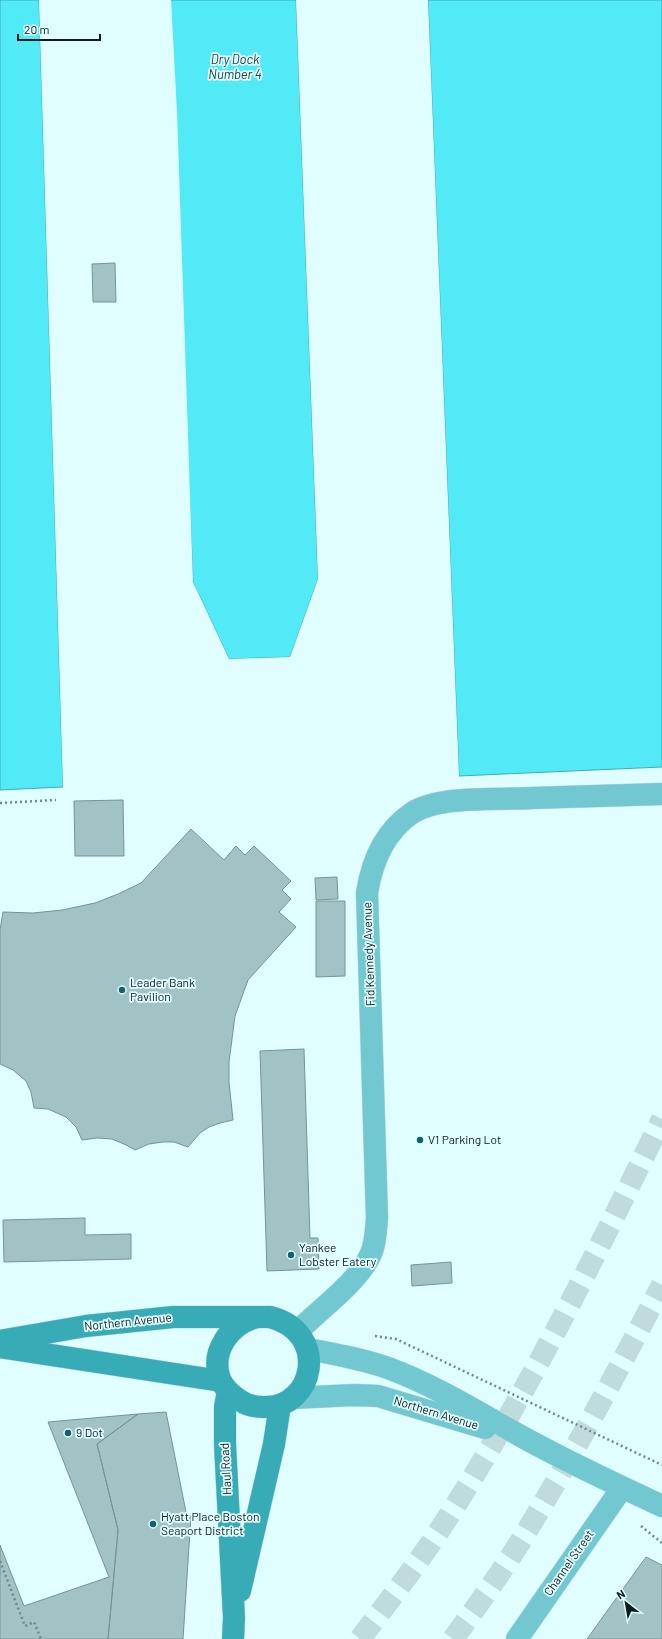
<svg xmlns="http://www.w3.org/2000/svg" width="662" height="1639" font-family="Barlow,sans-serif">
  <rect width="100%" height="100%" fill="#e0fdff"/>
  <path fill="#52eaf7" stroke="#3dacb5" d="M0,0H39L63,787L0,790Z
    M169,0H296L318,579L290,657L229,659L193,582Z
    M428,0H662V767L459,776Z"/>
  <path fill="#e0fdff" d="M39,0H41L65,787H63Z
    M167,0H171L177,112L193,582L229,659L290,657L318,579L296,0H298L320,579L290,659L228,661L191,582Z
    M426,0H428L459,776H457Z"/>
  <path fill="#a1c3c6" stroke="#749598" d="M115,263L116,302H93L92,264Z
    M123,800L124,856H75L74,801Z
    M191,829L224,860L236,846L245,855L254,846L291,881L282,890L291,899L279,912L296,927L248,980L235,1016L229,1062V1082L233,1120L220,1123L209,1127L200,1133L188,1147L174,1142H163L149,1144L135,1150L126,1145L112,1139L97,1138L82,1140L76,1127L66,1117L48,1109L34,1108L31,1092L26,1081L13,1070L0,1064V930L3,912L33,913L62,910L95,903L118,894L141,883Z
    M337,877L338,899L316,900L315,878Z
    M316,901H345V976L316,977Z
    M304,1049L310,1238H318L319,1269L267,1271L260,1051Z
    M85,1218V1235L131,1234V1259L4,1262L3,1220Z
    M451,1262L452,1283L412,1286L411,1265Z
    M166,1412L187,1517L191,1516L183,1639H108L118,1530L97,1444L138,1414Z
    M138,1414L97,1444L118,1530L108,1639H0V1545L24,1606L109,1577L48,1422Z
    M646,1557L662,1565V1639H587Z"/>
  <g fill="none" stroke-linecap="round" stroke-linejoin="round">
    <path stroke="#c0dbdd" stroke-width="22" stroke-dasharray="22 11" stroke-linecap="butt" d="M360,1639C391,1598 423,1557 450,1514C530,1388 597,1253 662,1119
      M453,1639C478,1605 503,1570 525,1534C574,1453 619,1369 662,1285"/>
    <defs>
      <path id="minor" d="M298,1331C319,1310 362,1279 372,1251C376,1240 376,1228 377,1218L367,893C372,861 384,832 412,813C440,795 499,800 532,798C575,797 619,795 662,794
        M517,1639L622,1488"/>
      <path id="tertiary" d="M308,1349C335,1354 362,1359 388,1368C437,1386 482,1415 528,1440C572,1464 617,1485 662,1506
        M292,1398L354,1395L378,1396L485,1428"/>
      <path id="secondary" d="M0,1341L86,1326L173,1317H270C330,1332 315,1409 264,1407C256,1407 248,1406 241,1401C233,1396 224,1389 220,1379C210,1351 230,1324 257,1317
        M0,1347L221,1381
        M228,1391L225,1407V1444L234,1618L233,1639
        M240,1591L274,1444L280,1405"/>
    </defs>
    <use href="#minor" stroke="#bed9db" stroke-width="23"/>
    <use href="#tertiary" stroke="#bed9db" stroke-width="23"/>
    <use href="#secondary" stroke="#bed9db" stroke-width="23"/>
    <path stroke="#728789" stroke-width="2.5" stroke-dasharray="2 3" stroke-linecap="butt" d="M0,803L56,800
      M375,1336L396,1339L662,1465
      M641,1526L662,1543
      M0,1561L25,1626L34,1622L41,1639"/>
    <use href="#minor" stroke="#72c8d0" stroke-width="22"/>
    <use href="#tertiary" stroke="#72c8d0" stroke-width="22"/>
    <use href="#secondary" stroke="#37acb6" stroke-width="22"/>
  </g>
  <g fill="#126268" stroke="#e0fdff" stroke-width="1.5">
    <circle cx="122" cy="990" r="4"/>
    <circle cx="420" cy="1140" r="4"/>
    <circle cx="291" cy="1255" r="4"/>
    <circle cx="68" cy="1433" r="4"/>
    <circle cx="153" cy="1524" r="4"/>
  </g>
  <g text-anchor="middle" stroke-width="3.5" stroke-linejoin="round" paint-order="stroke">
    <g font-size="12" fill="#0d1a1b" stroke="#e0fdff">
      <text transform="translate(369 954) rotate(-92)" y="4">Fid Kennedy Avenue</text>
      <text transform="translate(128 1322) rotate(-6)" y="4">Northern Avenue</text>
      <text transform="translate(436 1413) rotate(17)" y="4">Northern Avenue</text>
      <text transform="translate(226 1469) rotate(-93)" y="4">Haul Road</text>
      <text transform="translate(569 1563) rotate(-55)" y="4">Channel Street</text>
    </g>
    <g font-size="12" fill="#0d1a1b" stroke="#e0fdff" text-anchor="start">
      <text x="130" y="987">Leader Bank<tspan x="130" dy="14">Pavilion</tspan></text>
      <text x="428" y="1144">V1 Parking Lot</text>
      <text x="299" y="1252">Yankee<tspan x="299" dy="14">Lobster Eatery</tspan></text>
      <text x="76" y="1437">9 Dot</text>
      <text x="161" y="1521">Hyatt Place Boston<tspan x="161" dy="14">Seaport District</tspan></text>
    </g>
    <g font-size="13" font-style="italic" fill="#274043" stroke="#e0fdff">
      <text x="235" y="64">Dry Dock<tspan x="235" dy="15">Number 4</tspan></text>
    </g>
  </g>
  <g transform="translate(626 1603) rotate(329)" stroke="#e0fdff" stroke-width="3" paint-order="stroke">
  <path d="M0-3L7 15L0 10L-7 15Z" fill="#0d1a1b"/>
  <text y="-6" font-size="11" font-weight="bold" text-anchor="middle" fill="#0d1a1b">N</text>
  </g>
  <path d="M18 34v6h82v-6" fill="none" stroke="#0d1a1b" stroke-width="2"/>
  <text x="24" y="34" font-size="12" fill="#0d1a1b" stroke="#e0fdff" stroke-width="3" paint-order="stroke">20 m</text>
</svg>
